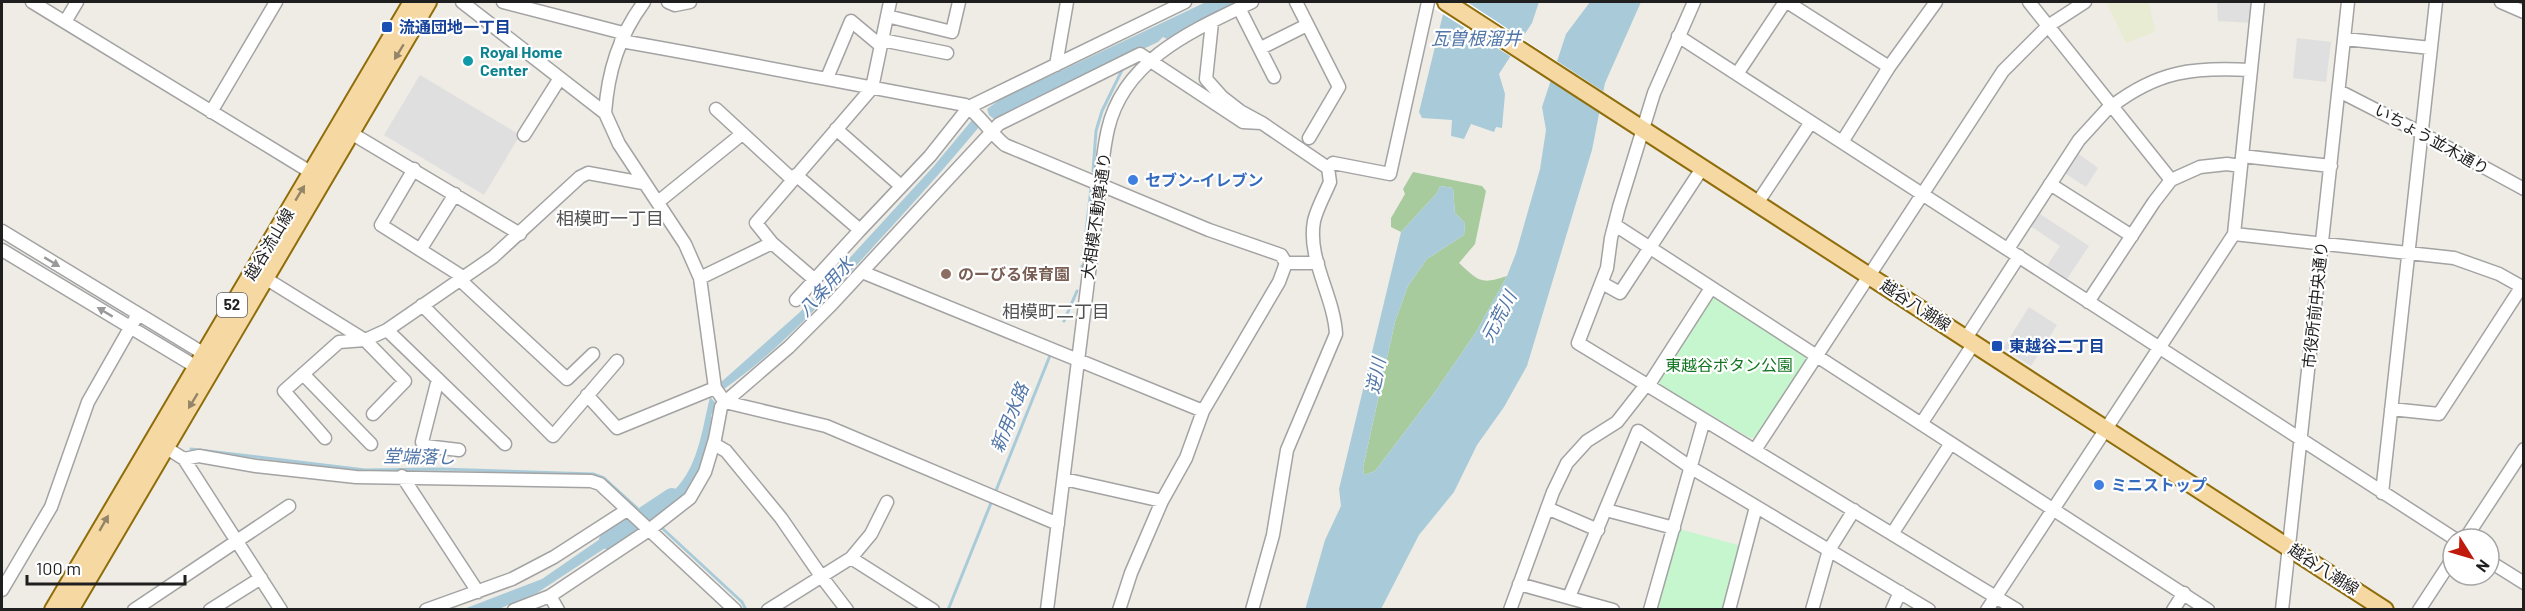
<svg xmlns="http://www.w3.org/2000/svg" width="2525" height="611" font-family="Barlow,'Noto Sans JP',sans-serif">
  <rect width="100%" height="100%" fill="#efece5"/>
  <path fill="#e8ecd2" d="M2106,2H2149L2155,32L2126,43Z"/>
  <path fill="#a7cb9d" d="M1413,172L1482,186L1486,191L1475,244L1459,263C1479,281 1480,285 1507,276L1476,332L1435,392L1375,471L1364,475L1363,468L1395,322L1408,286L1427,259L1464,235L1465,223L1455,213L1453,188L1440,186L1437,193L1401,232L1391,227V218L1405,194L1403,189Z"/>
  <path fill="#c5f6cd" d="M1716,295L1805,353L1807,361L1757,437L1750,438L1660,385L1658,377L1710,296Z
    M1679,529L1742,546L1725,609L1657,610Z"/>
  <path fill="#dfdfdf" d="M2217,2H2253L2250,23L2218,21Z
    M2297,38L2331,42L2326,82L2293,78Z
    M420,75L520,135L484,195L384,135Z
    M2076,152L2098,168L2086,187L2063,172Z
    M2037,212L2089,246L2065,282L2045,269L2060,246L2029,225Z
    M2029,307L2057,325L2031,366L2003,348Z"/>
  <path fill="#a9cbd9" d="M1206,2H1240L1167,39L1163,37L1158,42L995,120L989,115L987,109L999,100Z
    M1446,2H1539L1532,23L1499,74L1505,94L1502,128L1496,127L1494,132L1471,124L1464,139L1451,136L1452,120L1422,118L1419,112Z
    M1590,2H1641L1605,83L1592,150L1527,366L1504,407L1477,445L1454,492L1419,535L1381,609L1305,610L1325,540L1341,506L1339,489L1401,232L1437,193L1440,186L1453,188L1455,213L1465,223L1464,235L1427,259L1408,286L1395,322L1363,468L1364,475L1375,471L1435,392L1476,332L1507,276L1516,253L1540,169L1546,130L1542,107L1566,34Z
    M972,120L979,127C942,172 903,214 864,257C820,305 777,352 724,389L720,383L800,312L933,167Z
    M710,397L716,403L711,416C720,435 696,482 682,497C674,505 664,511 656,518L645,510C657,503 670,496 679,485C699,462 703,425 710,397Z
    M626,521L634,529L537,593L499,609H464L542,579Z"/>
  <path fill="#fff" d="M1436,2H1467L1639,115L1632,132L1433,8Z"/>
  <g fill="none" stroke-linecap="round" stroke-linejoin="round">
    <path stroke="#a9cbd9" stroke-width="3" d="M1093,171L1096,131L1102,111L1124,66
      M1083,257L1091,189
      M1081,271L1082,266
      M1064,321L1077,291
      M191,449L365,470L440,469L593,474L604,478L637,508
      M995,493L1051,353
      M662,528L742,602L746,610
      M948,610L991,503"/>
    <path stroke="#a9cbd9" stroke-width="20" d="M609,540L672,498"/>
    <defs>
      <path id="minor" d="M32,2L312,173
        M462,2L605,113L619,144L685,244L700,278L715,388L725,402L826,426L1058,524
        M503,2L623,33
        M668,2L675,5L690,2
        M1296,2L1339,87L1309,138
        M1694,2L1654,93L1619,207L1611,238L1607,268L1578,343L2017,610
        M1787,2L1889,67
        M2029,2L2171,180
        M2501,2L2524,12
        M1239,8L1274,77
        M887,16L952,32L959,2
        M65,22L77,2
        M1212,22L1206,79L1222,97L1240,111L1262,123L1328,168L1330,182C1325,194 1317,208 1314,221C1307,259 1334,296 1336,334L1287,450L1273,535L1252,610
        M1678,36L2455,539
        M2345,39L2431,48
        M882,40L947,53
        M621,41C736,61 850,84 965,105C981,116 990,133 1005,145L1209,230L1281,255L1286,263L1279,282L1203,411L1186,458L1162,501L1131,573L1119,610
        M1261,48L1307,25
        M1056,65L1067,2
        M1737,74L1785,2
        M827,78L851,21L881,46
        M2339,91L2421,133L2524,189
        M2112,106C2158,71 2193,67 2250,70
        M716,109L793,180
        M211,112L276,2
        M605,113C608,71 619,36 644,2
        M836,129L901,186
        M346,130L520,234
        M524,135L560,78
        M1842,142L1889,67L1936,2
        M2242,156L2331,166
        M1328,168L1333,163L1390,174L1428,2
        M414,169L381,225L463,277
        M796,175L860,230L930,156L969,107L1185,2
        M2050,184L2132,236
        M658,202L742,134
        M1758,202L1811,122
        M1615,225L2208,610
        M2,231L211,358
        M2234,234L2258,2
        M2008,249L2079,140L2111,105
        M2,250L203,371
        M420,250L455,194
        M1286,263H1318
        M862,272L1203,411
        M265,278L365,340L387,330L493,257L580,177L588,173L643,183
        M700,278L772,243
        M459,279L567,379L593,354
        M815,280L772,243L756,223L872,88L890,2
        M1602,283L1620,293L1703,167
        M796,300L860,230
        M2088,302L2154,202L2171,180L2200,167L2227,164L2241,166
        M422,305L553,436L617,361
        M387,330L505,444
        M1966,338L2019,256
        M303,374L371,444
        M438,379L422,442L425,446L459,450
        M1648,386L1711,288
        M587,395L617,428L715,388
        M2391,409L2439,414L2522,286
        M1921,424L1974,343
        M325,438L284,391L339,342L365,340L405,381L373,414
        M714,444L726,451L781,518L821,576L847,610
        M165,447L184,459L281,610
        M1755,450L2003,71L2048,26L2085,2
        M184,459L199,456L256,466L356,477L591,481L600,484L735,610
        M402,476L478,592
        M1064,479L1162,501
        M2382,493L2436,2
        M1547,508L1598,530
        M1606,510L1674,528
        M1892,534L1951,443
        M2465,539L2524,449
        M851,558L933,610
        M2489,561L2524,583
        M1519,584L1613,610
        M2,590L51,507L88,402L138,314
        M550,596L558,610
        M1569,597L1638,431L1690,467L1929,610
        M134,610L289,506
        M210,610L261,578
        M426,610L512,579L554,557L627,510
        M514,610L550,596L649,530L690,498L705,472L715,439L721,407L725,402L789,347L832,304L999,124L1140,54L1243,122L1262,123
        M768,610L851,558L871,534L887,502
        M1047,610L1100,184C1102,165 1104,146 1108,129C1124,59 1194,30 1252,2
        M1510,610L1553,492L1567,463L1587,441L1617,422L1646,385
        M1650,610L1704,420
        M1729,610L1756,507
        M1812,610L1829,550L1854,510
        M1892,610L1900,592
        M1987,610L2234,234L2454,258L2499,274L2524,288
        M2173,610L2184,593
        M2282,610L2348,2
        M2419,610L2453,558"/>
      <path id="major" d="M1446,2L2385,610
        M53,610L412,2
        M70,610L428,2"/>
    </defs>
    <use href="#minor" stroke="#a3a3a3" stroke-width="15"/>
    <use href="#major" stroke="#8f6d0a" stroke-width="20"/>
    <use href="#minor" stroke="#fff" stroke-width="12"/>
    <use href="#major" stroke="#f6d8a3" stroke-width="16"/>
  </g>
  <defs><path id="oneway-solid" d="M-6-.8H1V-3.2L6.5 0L1 3.2V.8H-6Z" transform="scale(1.5)"/></defs>
  <g fill="#958568">
    <use href="#oneway-solid" transform="translate(399 52) rotate(121)"/>
    <use href="#oneway-solid" transform="translate(300 193) rotate(-59)"/>
    <use href="#oneway-solid" transform="translate(193 401) rotate(121)"/>
    <use href="#oneway-solid" transform="translate(104 523) rotate(-60)"/>
  </g>
  <g fill="#9a9a9a">
    <use href="#oneway-solid" transform="translate(52 262) rotate(31)"/>
    <use href="#oneway-solid" transform="translate(105 312) rotate(-149)"/>
  </g>
  <g fill="#1a4fb4" stroke="#fff" stroke-width="2">
    <rect x="381" y="21" width="12" height="12" rx="3"/>
    <rect x="1991" y="340" width="12" height="12" rx="3"/>
  </g>
  <circle fill="#0f9aa8" stroke="#fff" stroke-width="2" cx="468" cy="61" r="6"/>
  <g fill="#3f7fe0" stroke="#fff" stroke-width="2">
    <circle cx="1133" cy="180" r="6"/>
    <circle cx="2099" cy="485" r="6"/>
  </g>
  <circle fill="#8d6e63" stroke="#fff" stroke-width="2" cx="946" cy="274" r="6"/>
  <g text-anchor="middle" stroke-width="4.5" stroke-linejoin="round" paint-order="stroke">
    <rect fill="#fff" stroke="#626262" stroke-width="1.5" x="217" y="293" width="30" height="24" rx="4.5"/>
    <g font-size="15" font-weight="bold" fill="#1f1f1f">
      <text x="232" y="310">52</text>
    </g>
    <g font-size="16" font-weight="bold" fill="#164399" stroke="#fff" text-anchor="start">
      <text x="399" y="33">流通団地一丁目</text>
      <text x="2009" y="352">東越谷二丁目</text>
    </g>
    <g font-size="16" font-weight="bold" fill="#0d838f" stroke="#fff" text-anchor="start">
      <text x="480" y="58">Royal Home<tspan x="480" dy="18">Center</tspan></text>
    </g>
    <g font-size="16" fill="#1f1f1f" stroke="#fff">
      <text transform="translate(2432 139) rotate(29)" y="6">いちょう並木通り</text>
      <text transform="translate(1096 216) rotate(-82)" y="6">大相模不動尊通り</text>
      <text transform="translate(269 244) rotate(-59)" y="6">越谷流山線</text>
      <text transform="translate(1916 305) rotate(33)" y="6">越谷八潮線</text>
      <text transform="translate(2315 305) rotate(-84)" y="6">市役所前中央通り</text>
      <text transform="translate(2324 569) rotate(33)" y="6">越谷八潮線</text>
    </g>
    <g font-size="16" font-weight="bold" fill="#366cbe" stroke="#fff" text-anchor="start">
      <text x="1145" y="186">セブン-イレブン</text>
      <text x="2111" y="491">ミニストップ</text>
    </g>
    <g font-size="16" font-weight="bold" fill="#785e54" stroke="#fff" text-anchor="start">
      <text x="958" y="280">のーびる保育園</text>
    </g>
    <g font-size="16" fill="#137622" stroke="#fff">
      <text x="1729" y="371">東越谷ボタン公園</text>
    </g>
    <g font-size="18" font-style="italic" fill="#5176a8" stroke="#fff">
      <text x="1476" y="45">瓦曽根溜井</text>
      <text transform="translate(826 287) rotate(-48)" y="6">八条用水</text>
      <text transform="translate(1499 317) rotate(-62)" y="6">元荒川</text>
      <text transform="translate(1376 376) rotate(-79)" y="6">逆川</text>
      <text transform="translate(1010 418) rotate(-68)" y="6">新用水路</text>
      <text transform="translate(419 457) rotate(1)" y="6">堂端落し</text>
    </g>
    <g font-size="18" fill="#525252" stroke="#fff">
      <text x="610" y="225">相模町一丁目</text>
      <text x="1056" y="318">相模町二丁目</text>
    </g>
  </g>
  <rect width="2525" height="611" fill="none" stroke="#1f1f1f" stroke-width="6"/>
  <g transform="translate(2471 557) rotate(127)"><circle r="28" fill="#ffffff" stroke="#a5a5a5" stroke-width="1.5"/>
  <path d="M0-4.5L10 22L0 15L-10 22Z" fill="#c01a0d"/>
  <text y="-9" font-size="16" font-weight="bold" text-anchor="middle" fill="#1f1f1f">N</text>
  </g>
  <path d="M27 575v9h158v-9" fill="none" stroke="#1f1f1f" stroke-width="3"/>
  <text x="36" y="575" font-size="18" fill="#1f1f1f" stroke="#ffffff" stroke-width="4.5" paint-order="stroke">100 m</text>
</svg>
